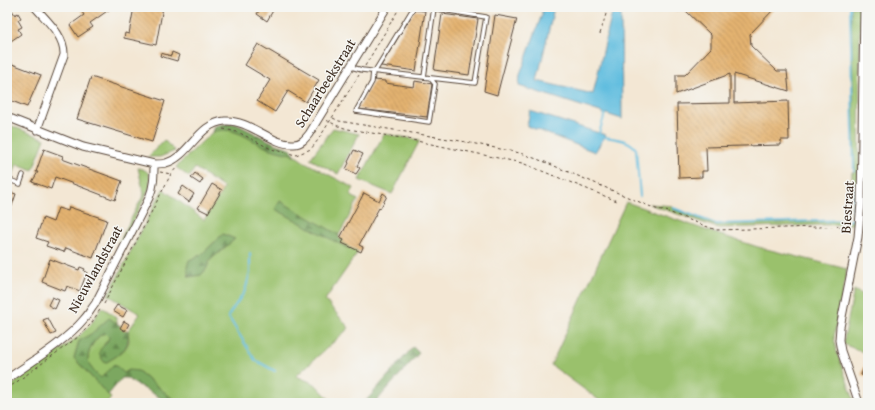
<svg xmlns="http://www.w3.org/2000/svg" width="875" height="410" font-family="'Gentium Book Plus',serif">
  <defs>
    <pattern id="forest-firs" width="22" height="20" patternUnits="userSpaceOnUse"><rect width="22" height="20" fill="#7ba760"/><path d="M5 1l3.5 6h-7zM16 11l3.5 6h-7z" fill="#66884f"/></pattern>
    <pattern id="building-back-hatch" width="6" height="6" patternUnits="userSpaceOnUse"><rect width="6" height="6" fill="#e4b371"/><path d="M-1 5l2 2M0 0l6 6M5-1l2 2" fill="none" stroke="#ba925c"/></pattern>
  </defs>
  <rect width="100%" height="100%" fill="#f6f6f2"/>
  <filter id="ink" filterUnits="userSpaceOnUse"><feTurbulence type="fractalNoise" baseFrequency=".025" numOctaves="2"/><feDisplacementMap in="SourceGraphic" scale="8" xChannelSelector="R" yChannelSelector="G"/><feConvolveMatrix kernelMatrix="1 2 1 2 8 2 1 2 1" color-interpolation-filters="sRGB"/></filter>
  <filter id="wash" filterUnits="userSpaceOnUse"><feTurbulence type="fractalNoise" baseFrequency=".012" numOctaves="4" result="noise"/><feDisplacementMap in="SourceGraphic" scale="16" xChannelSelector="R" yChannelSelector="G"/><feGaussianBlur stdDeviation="0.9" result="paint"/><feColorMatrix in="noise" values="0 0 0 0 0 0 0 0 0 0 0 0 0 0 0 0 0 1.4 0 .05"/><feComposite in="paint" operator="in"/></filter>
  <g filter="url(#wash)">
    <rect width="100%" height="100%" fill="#f3e7d4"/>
    <path fill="#9ac16c" stroke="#6a7645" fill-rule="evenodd" d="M851,7H860L859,204L856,224L718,228L649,204L673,206L672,209L716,225L854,221L857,183H852V172H855Z
      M7,124L45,139L33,170L17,164L12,178L7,176Z
      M333,128L359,134L338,174L310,159Z
      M220,129C242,130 253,143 272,149C285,153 292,152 303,161L354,188L350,195L358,200L339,235L280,202L347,248L348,247L358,252L325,300L349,328L296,376L315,384L333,403H178L138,371L101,379C96,373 89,368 88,360C87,351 96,335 105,333L109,337L108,340L104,344L105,363C113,358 126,352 129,341C129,338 128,334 128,331L140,314L108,295L163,189L204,220L224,188L195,168L189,177L176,167L208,136L213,132ZM223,234L234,239L209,261L207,268L201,275L189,276L195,257L201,255Z
      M384,134L420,140L392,194L359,180Z
      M164,140L175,151L160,157H148Z
      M138,168C151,171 150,175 150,187L121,246L118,244L144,194Z
      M626,202L714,233L758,247L847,269L834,337L837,353L855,403H603L551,365Z
      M854,290L868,297V354L843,344Z
      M102,307L115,316L118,325L109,319L91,334L79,341L74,358L111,398L107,403H7V389L78,337L91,324Z"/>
    <path fill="url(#forest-firs)" stroke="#5b683f" d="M225,124H236L276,144L290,148L296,155C288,153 279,152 271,149C251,143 236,124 213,132L215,126Z
      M280,201L339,235V238L350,243L347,248L275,209Z
      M223,234L235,239L209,261L207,268L201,275L189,277L187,267L189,260L201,255Z
      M109,318L128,331C130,350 120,354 105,363C92,347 106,349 109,337L105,333C96,335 87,351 88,360C89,368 96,373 101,378L114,364L124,373L129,370L138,371L178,403H169L126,378H122L108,395L74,358L79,341L91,334Z
      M413,347L419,353L375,403H364Z"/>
    <path fill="#61bddf" stroke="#4e747e" d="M542,7H552L553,12L537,81L593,94L612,13L611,7H621L622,119L519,86L520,75L542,14Z
      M530,111L599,133L606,135L595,152L527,126Z"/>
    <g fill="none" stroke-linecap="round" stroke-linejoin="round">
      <path stroke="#61bddf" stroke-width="2" d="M850,7L854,171
        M599,133L605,114
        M605,137C615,139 629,139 636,149L640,196
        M673,208L716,224L852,220L854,183
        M250,253V273L245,291L228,316L255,360L275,371"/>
    </g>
    <g id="blocks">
      <path fill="url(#building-back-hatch)" d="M7,7H10L15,15L18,13L21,18L18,20L22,27L18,29L21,34L8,43Z
        M79,7H113L90,23L93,27L78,37L70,25L84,15Z
        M134,7H163L156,45L124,38L125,33L129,34Z
        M261,7H275L267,21L257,14Z
        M675,7H776L750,34L751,46L777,71H787L789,91L734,74V103L788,101L789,140H781V145L706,147L707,171H702V177L679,178L677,104L730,103V74L676,94V75H685L711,48V35L685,10L675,11Z
        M415,10L425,11L416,71L381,66Z
        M442,14L478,19L469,75L434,70Z
        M495,15L517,19L497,95L484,91Z
        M258,44L319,80L306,102L288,91L275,112L257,101L270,80L245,65Z
        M172,52L179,55L177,61L160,56L161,53L171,56Z
        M7,62L41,75L27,107L7,99Z
        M91,77L165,101L152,142L77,119Z
        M374,80L385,81V83L414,87L415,81L432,84L427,117L358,109Z
        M44,149L63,156L62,159L122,181L115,200L55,177L51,189L32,182L38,172H36Z
        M354,150L363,154L357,166L360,168L356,174L346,169L349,163L348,162Z
        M195,173L203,179L200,184L191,178Z
        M212,184L222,190L208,213L198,208Z
        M183,186L194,194L189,202L178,194Z
        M7,191L16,194L7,220Z
        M364,193L379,201L383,193L387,196L380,209L379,208L359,245L363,247L361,252L342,243L344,240L340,238Z
        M69,207L107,220L93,258L66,248L64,252L46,246L48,242L36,238L43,218L53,222L58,208L68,211Z
        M50,259L79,270L80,267L85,269L84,271L87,272L80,291L67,286L65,291L42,282Z
        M52,297L59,300L55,309L48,305Z
        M117,305L127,310L123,317L113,311Z
        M48,318L56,333L51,335L43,320Z
        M124,321L129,324L125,331L120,328Z
        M866,361H868V377L861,375Z"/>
    </g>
  </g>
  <g filter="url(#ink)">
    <use href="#blocks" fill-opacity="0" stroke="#574639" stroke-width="1"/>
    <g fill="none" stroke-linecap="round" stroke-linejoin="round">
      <defs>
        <path id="lane" d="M351,67L362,70L475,83L486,17L425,7
          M373,71L372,82L356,111L429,122L435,84L430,78
          M375,71L414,7
          M424,77L434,8
          M7,179L20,184L23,175"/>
        <path id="street" d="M35,7C47,21 65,36 64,55L37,130
          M7,117L83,147L154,164C158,164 162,164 166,163C190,156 198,123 225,121C249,119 273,146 294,144C301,144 305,139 309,134L387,7
          M7,379C31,362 65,342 84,319C88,315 91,309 95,304L149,198C154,186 154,177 154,164
          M859,403L841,351L839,340L840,327L858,237L861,203L864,7"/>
      </defs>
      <use href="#lane" stroke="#574639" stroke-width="5.5"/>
      <use href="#street" stroke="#574639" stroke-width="9"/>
      <path stroke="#574639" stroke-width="1" stroke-dasharray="3 3" stroke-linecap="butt" d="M600,34L606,14L604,7
        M365,66L400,7
        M333,118L339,121L461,141L520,153L545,162L656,209L663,210L716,230L851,226
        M326,120L338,126L348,129L407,139L522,163L617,201
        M223,129L229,130L240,133L271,149L296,155L311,149L318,140L359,75
        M160,172L171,174
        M104,304L171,174L178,166
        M7,389L78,337L91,324L101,308"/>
      <use href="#lane" stroke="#fff" stroke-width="3.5"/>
      <use href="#street" stroke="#fff" stroke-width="7"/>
    </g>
  </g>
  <g text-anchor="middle" stroke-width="3" stroke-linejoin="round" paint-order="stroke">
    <g font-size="14" fill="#3b2a1e" stroke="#f6f6f2">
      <text transform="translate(325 83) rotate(-58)" y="5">Schaarbeekstraat</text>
      <text transform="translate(847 207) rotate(-86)" y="5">Biestraat</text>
      <text transform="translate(95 269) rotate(-61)" y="5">Nieuwlandstraat</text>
    </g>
  </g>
  <rect width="875" height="410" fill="none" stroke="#f6f6f2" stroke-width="24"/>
</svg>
